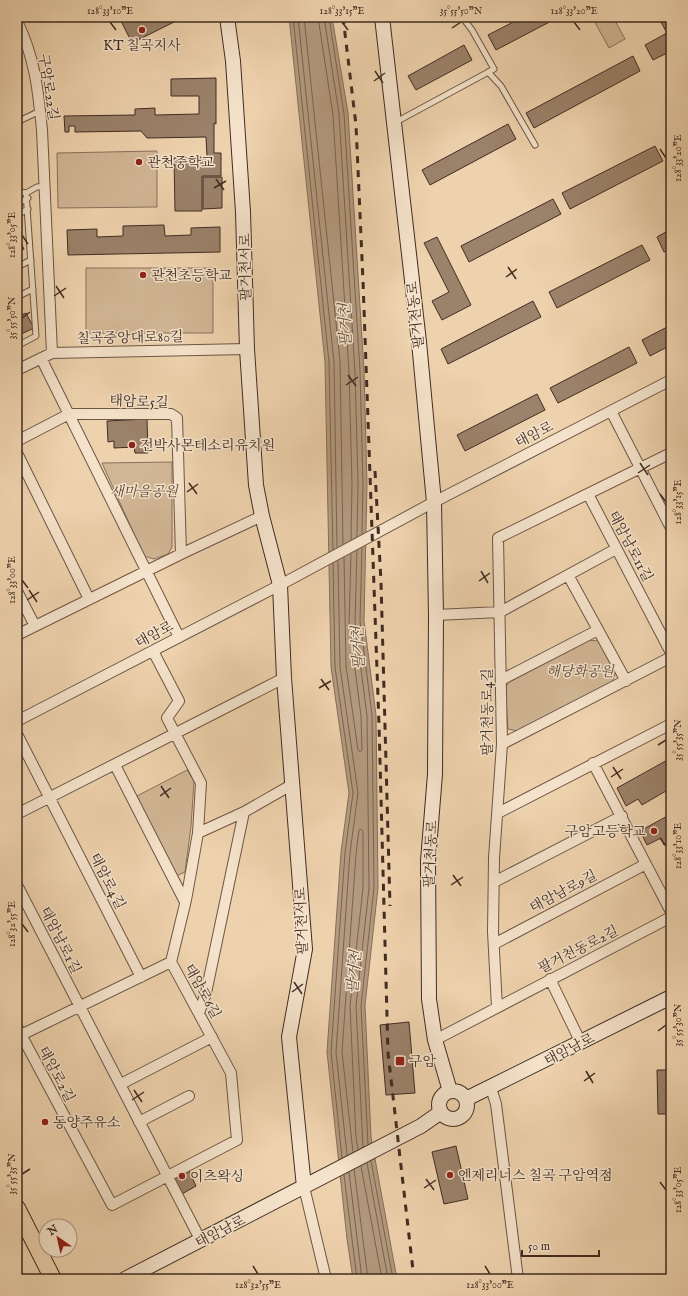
<svg xmlns="http://www.w3.org/2000/svg" width="688" height="1296" font-family="'IM FELL English','Noto Serif KR',serif">
  <rect width="100%" height="100%" fill="#eed2ad"/>
  <filter id="stains"><feTurbulence type="fractalNoise" baseFrequency=".005" numOctaves="4"/><feColorMatrix values="0 0 0 0 .2 0 0 0 0 .09 0 0 0 0 .02 0 0 0 .5 -.17"/></filter>
  <radialGradient id="worn" r=".72"><stop offset=".6" stop-color="#630" stop-opacity="0"/><stop offset="1" stop-color="#630" stop-opacity=".3"/></radialGradient>
  <path fill="#d1b695" stroke="#89715c" d="M592,17H613L625,39L609,48Z
    M157,151V207L58,208L57,153Z
    M86,268H213V333H86Z
    M172,462V547L168,554L154,559L144,556L102,463Z
    M587,640L599,641L616,672L612,682L518,731L508,729L505,688L510,681Z
    M187,770L194,781L191,826L185,872L176,876L135,797Z"/>
  <path fill="#b39a7e" stroke="#856e59" d="M289,17H332L348,113L364,371L367,484L364,621L376,715L378,888L365,1005L371,1137L397,1279H353L347,1239L327,1052L341,852L349,793L331,667L325,362Z"/>
  <g fill="none" stroke-linecap="round" stroke-linejoin="round">
    <path stroke="#7a6350" stroke-width="1" d="M293,17L329,362L333,550
      M298,17L334,362L337,547
      M304,17L340,361L343,544
      M318,17L333,115L349,372L352,484L351,540
      M324,17L339,114L355,372L358,484L357,537
      M329,17L344,114L360,371L363,484L362,534
      M362,548L360,621L372,715L374,888L361,1006L368,1144
      M357,550L355,622L367,716L369,888L356,1006L363,1147
      M344,557L346,666L358,750L360,752L362,750L361,716L349,622L351,554
      M338,561L340,667L358,793L350,853L336,1052L347,1155
      M333,563L335,667L353,793L345,853L331,1052L342,1158
      M353,1152L342,1052L356,854L359,830L361,829L363,831V888L350,1006L356,1138L358,1150
      M371,1161L393,1279
      M367,1163L388,1279
      M361,1166L382,1279
      M354,1169L368,1279
      M349,1172L362,1279
      M344,1175L357,1279"/>
  </g>
  <path fill="#9b826a" stroke="#412c22" d="M119,17H184L132,43Z
    M523,17H559L496,50L488,35Z
    M658,17H671V51L653,60L645,45L667,33Z
    M464,45L472,60L416,90L408,76Z
    M633,56L640,71L534,128L526,113Z
    M17,69L22,79L19,81L22,88L17,91Z
    M216,78V124L214,123V153H221V176H202V211H175L174,158L207,157L206,137L147,138L141,131L75,132V126H69V132H65L64,116L135,115V109L155,108V115L199,114V96H171V79Z
    M508,124L516,139L430,185L422,170Z
    M655,146L663,161L570,209L562,193Z
    M203,177H222V208L203,209Z
    M553,199L561,214L469,262L461,246Z
    M164,225L165,236L191,235V228L220,227V252L68,255L67,230L97,229V237L123,236V226Z
    M671,229V249L664,252L657,237Z
    M17,235L24,249L17,253Z
    M437,237L471,305L442,320L432,301L449,292L424,243Z
    M642,245L650,260L557,308L549,292Z
    M533,301L541,317L448,364L441,349Z
    M26,313L34,328L17,336V317Z
    M671,325V345L650,356L642,340Z
    M629,347L637,363L558,403L550,388Z
    M537,394L545,410L465,451L457,435Z
    M147,419L148,453H135L134,447L114,448V441L108,442L107,421Z
    M671,758V788L642,805L638,799L626,806L617,788Z
    M671,814V844L670,842L664,845L661,838L647,845L640,831Z
    M409,1022L415,1093L386,1095L380,1025Z
    M657,1070H671V1114H658Z
    M456,1146L468,1199L444,1204L432,1152Z
    M188,1169L196,1186L180,1195L173,1182L175,1175Z"/>
  <g fill="none" stroke-linecap="round" stroke-linejoin="round">
    <defs>
      <path id="lane" d="M488,72L501,86L535,145
        M17,122L40,111
        M396,122L494,69L472,30L462,17
        M17,191L26,193
        M17,204L28,198
        M17,215L28,209
        M17,267L31,260
        M17,297L33,289
        M17,346L36,336L26,193L37,187L45,186"/>
      <path id="street" d="M17,21C35,58 38,89 42,130L52,353
        M41,358L179,637
        M17,370L52,353L247,349
        M611,411L671,528
        M17,441L69,414H171L177,418L181,554L17,635
        M17,453L89,599
        M588,494L671,653
        M181,554L262,516
        M568,575L626,681
        M17,591L35,626
        M436,615L500,612L616,549
        M501,680L598,630
        M17,721L280,585L434,502L671,380
        M17,734L141,977
        M502,744L671,657
        M593,763L671,912
        M115,765L185,902
        M498,813L671,724
        M17,814L284,678
        M198,833L244,812L293,784
        M494,882L622,816
        M17,885L201,1241
        M494,944L646,864
        M550,979L581,1043
        M497,1007L493,932L494,858L502,744L498,538L671,453
        M199,1013L206,993L244,812
        M17,1027L112,1205L237,1140L231,1073L171,962L186,900L198,833L201,783L167,718L179,701L153,651
        M21,1035L171,962
        M435,1040L671,917
        M121,1084L212,1037
        M491,1088L496,1104L518,1279
        M139,1122L189,1096
        M304,1187L326,1279"/>
      <path id="secondary" d="M227,17L233,61L243,212L247,349L256,485L262,516L280,585L284,678L305,949L289,1037L304,1187
        M382,17L419,342L434,502L436,615L435,774L428,861L429,999L435,1040L450,1091
        M439 1105a14 14 0 1 1 28 0a14 14 0 1 1-28 0Z
        M466,1099L671,997
        M125,1279L421,1126L441,1112"/>
      <path id="primary" d="M17,1208L53,1279"/>
    </defs>
    <use href="#lane" stroke="#6c5645" stroke-width="7"/>
    <use href="#street" stroke="#6c5645" stroke-width="12"/>
    <use href="#secondary" stroke="#412c22" stroke-width="16"/>
    <use href="#primary" stroke="#412c22" stroke-width="18"/>
    <use href="#lane" stroke="#f4e2ca" stroke-width="5"/>
    <use href="#street" stroke="#f4e2ca" stroke-width="10"/>
    <use href="#secondary" stroke="#f4e2ca" stroke-width="14"/>
    <use href="#primary" stroke="#eed2ad" stroke-width="16"/>
    <path stroke="#412c22" stroke-width="3" stroke-dasharray="7 7" stroke-linecap="butt" d="M343,17L356,125L363,281L379,725L388,1053L414,1279
      M375,471L381,582L390,906"/>
  </g>
  <path fill="none" stroke="#412c22" stroke-width="1.5" d="M110,22L116,30M342,22L348,30M574,22L580,30M452,28L461,22M375,71L383,83M374,81L385,73M660,149L666,158M216,179L224,190M214,188L226,181M22,235L28,244M508,267L516,279M506,277L517,269M56,286L64,298M54,296L66,288M22,318L30,312M348,375L356,386M346,385L358,377M640,463L648,475M638,473L650,465M189,483L197,494M187,492L198,484M660,494L666,502M481,571L488,583M22,580L28,588M479,581L490,573M29,590L37,602M27,600L39,592M321,679L329,690M319,688L331,681M658,745L666,740M613,767L621,779M611,777L623,769M161,786L169,798M160,796L171,788M660,838L666,846M453,875L461,886M451,885L463,877M22,924L28,932M294,982L302,994M292,992L303,984M658,1031L666,1025M586,1071L593,1083M584,1081L595,1073M134,1090L142,1102M132,1100L144,1092M22,1174L30,1169M426,1179L434,1190M660,1182L666,1190M424,1188L436,1180M253,1266L258,1274M485,1266L490,1274"/>
  <g fill="#8f2418" stroke="#f4e2ca" stroke-width="1.5">
    <circle cx="142" cy="30" r="4"/>
    <circle cx="139" cy="162" r="4"/>
    <circle cx="143" cy="275" r="4"/>
    <circle cx="132" cy="445" r="4"/>
    <circle cx="654" cy="831" r="4"/>
    <rect x="395" y="1056" width="10" height="10" rx="2"/>
    <circle cx="45" cy="1122" r="4"/>
    <circle cx="450" cy="1175" r="4"/>
    <circle cx="182" cy="1176" r="4"/>
  </g>
  <g text-anchor="middle" stroke-width="3" stroke-linejoin="round" paint-order="stroke">
    <g font-size="14" fill="#412c22" stroke="#f4e2ca" text-anchor="start">
      <text x="142" y="50" text-anchor="middle">KT 칠곡지사</text>
      <text x="147" y="167">관천중학교</text>
      <text x="151" y="280">관천초등학교</text>
      <text x="140" y="450">전박사몬테소리유치원</text>
      <text x="646" y="836" text-anchor="end">구암고등학교</text>
      <text x="409" y="1066">구암</text>
      <text x="53" y="1127">동양주유소</text>
      <text x="458" y="1180">엔제리너스 칠곡 구암역점</text>
      <text x="190" y="1181">이츠왁싱</text>
    </g>
    <g font-size="14" fill="#412c22" stroke="#f4e2ca">
      <text transform="translate(49 87) rotate(81)" y="5">구암로22길</text>
      <text transform="translate(245 267) rotate(-91)" y="5">팔거천서로</text>
      <text transform="translate(415 315) rotate(-96)" y="5">팔거천동로</text>
      <text transform="translate(130 337) rotate(-1)" y="5">칠곡중앙대로80길</text>
      <text transform="translate(139 401) rotate(2)" y="5">태암로5길</text>
      <text transform="translate(534 434) rotate(-27)" y="5">태암로</text>
      <text transform="translate(631 546) rotate(62)" y="5">태암남로11길</text>
      <text transform="translate(154 634) rotate(-28)" y="5">태암로</text>
      <text transform="translate(487 712) rotate(-90)" y="5">팔거천동로4길</text>
      <text transform="translate(430 854) rotate(-87)" y="5">팔거천동로</text>
      <text transform="translate(108 881) rotate(63)" y="5">태암로4길</text>
      <text transform="translate(563 891) rotate(-28)" y="5">태암남로9길</text>
      <text transform="translate(301 921) rotate(-92)" y="5">팔거천서로</text>
      <text transform="translate(61 940) rotate(63)" y="5">태암남로1길</text>
      <text transform="translate(578 949) rotate(-27)" y="5">팔거천동로2길</text>
      <text transform="translate(203 991) rotate(61)" y="5">태암로6길</text>
      <text transform="translate(569 1049) rotate(-27)" y="5">태암남로</text>
      <text transform="translate(57 1074) rotate(62)" y="5">태암로2길</text>
      <text transform="translate(220 1231) rotate(-27)" y="5">태암남로</text>
    </g>
    <g font-size="14" font-style="italic" fill="#5e4839" stroke="#f4e2ca">
      <text x="144" y="496">새마을공원</text>
      <text x="580" y="676">해당화공원</text>
    </g>
    <g font-size="15" font-style="italic" fill="#5e4839" stroke="#f4e2ca">
      <text transform="translate(345 325) rotate(-92)" y="5">팔거천</text>
      <text transform="translate(358 648) rotate(-92)" y="5">팔거천</text>
      <text transform="translate(354 972) rotate(-85)" y="5">팔거천</text>
    </g>
  </g>
  <rect width="688" height="1296" fill="none" stroke="#eed2ad" stroke-width="44"/>
  <g transform="translate(58 1238) rotate(326)"><circle r="19" fill="#f4e2ca" stroke="#ac9987"/>
  <path d="M0-3L7 15L0 10L-7 15Z" fill="#8f2418"/>
  <text y="-6" font-size="11" font-weight="bold" text-anchor="middle" fill="#412c22">N</text>
  </g>
  <path d="M522 1250v6h77v-6" fill="none" stroke="#412c22" stroke-width="2"/>
  <text x="528" y="1250" font-size="12" fill="#412c22" stroke="#f4e2ca" stroke-width="3" paint-order="stroke">50 m</text>
  <rect x="22" y="22" width="644" height="1252" fill="none" stroke="#412c22" stroke-width="1.5"/>
  <g font-size="10" text-anchor="middle" fill="#412c22">
    <text x="110" y="14">128°33'10"E</text>
    <text x="342" y="14">128°33'15"E</text>
    <text x="461" y="14">35°55'50"N</text>
    <text x="574" y="14">128°33'20"E</text>
    <text transform="translate(677 158) rotate(-90)" y="4">128°33'20"E</text>
    <text transform="translate(11 235) rotate(-90)" y="4">128°33'05"E</text>
    <text transform="translate(11 318) rotate(-90)" y="4">35°55'50"N</text>
    <text transform="translate(677 502) rotate(-90)" y="4">128°33'15"E</text>
    <text transform="translate(11 580) rotate(-90)" y="4">128°33'00"E</text>
    <text transform="translate(677 740) rotate(-90)" y="4">35°55'35"N</text>
    <text transform="translate(677 846) rotate(-90)" y="4">128°33'10"E</text>
    <text transform="translate(11 924) rotate(-90)" y="4">128°32'55"E</text>
    <text transform="translate(677 1025) rotate(-90)" y="4">35°55'30"N</text>
    <text transform="translate(11 1174) rotate(-90)" y="4">35°55'35"N</text>
    <text transform="translate(677 1190) rotate(-90)" y="4">128°33'05"E</text>
    <text x="258" y="1288">128°32'55"E</text>
    <text x="490" y="1288">128°33'00"E</text>
  </g>
  <rect width="100%" height="100%" filter="url(#stains)"/>
  <rect width="100%" height="100%" fill="url(#worn)"/>
</svg>
